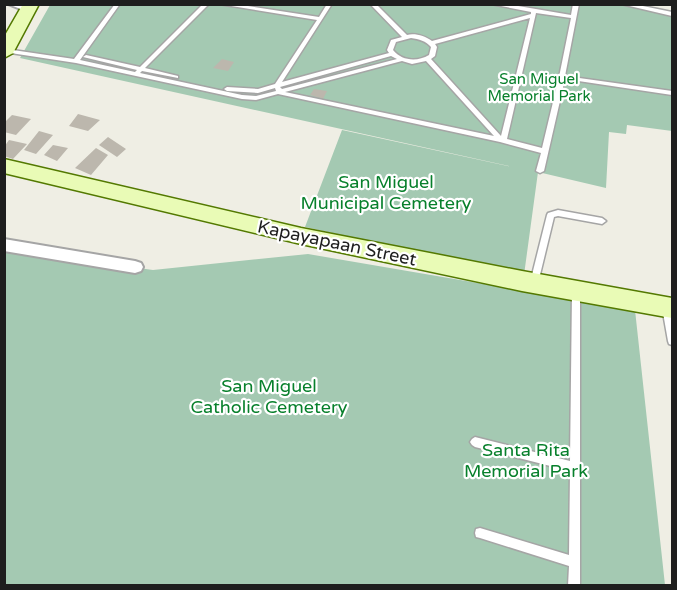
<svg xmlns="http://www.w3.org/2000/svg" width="677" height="590" font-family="'Varela Round',sans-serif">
  <rect width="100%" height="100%" fill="#efeee4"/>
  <path fill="#a4c9b2" d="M50,5H637L672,11V131L627,125L626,134L609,132L606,188L538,172L524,275L305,227L342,130L531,171L20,58Z
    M5,250L153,270L308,254L635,310L665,585L5,586Z"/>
  <path fill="#bcb7ad" d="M222,59L234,62L228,71L213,68Z
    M314,89L327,91L323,99L310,95Z
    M78,114L100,120L88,131L69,126Z
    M12,115L31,119L16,135L4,132V123Z
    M39,131L53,135L36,154L24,150Z
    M108,137L126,149L117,157L99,145Z
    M9,140L27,144L13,159L4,156V147Z
    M53,145L68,148L57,161L44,155Z
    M96,148L108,155L91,175L75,168Z"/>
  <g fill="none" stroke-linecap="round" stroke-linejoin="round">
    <defs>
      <path id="lane" d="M115,4H120L80,60L135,72L137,70L83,57L86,55L140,67L203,4H209L145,68L178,76V78L142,71L140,73L242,95L256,96L276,91L275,88L258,93L227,91L224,89L227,87L258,89L275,84L317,20L219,4H235L319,17L327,4H332L282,82L389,53L387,50L391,40L402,37L370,4H376L407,35C415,33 425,36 432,41L531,14V12L491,4H506L571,15L573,4H579L565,76L672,91V95L565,79L544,171L540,173L536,171L541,153L500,142L278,94L256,100L242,99L76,63L4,52V50L6,49L74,59ZM536,13L571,18L559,77L542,148L507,139ZM530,18L501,136L431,59L435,56L437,47L435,44ZM411,38C419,39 426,41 431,47L429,55C417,62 402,61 393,50L396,42ZM391,56L397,59L282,89L280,87ZM402,61L412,64L426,61L494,136L285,92Z
        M621,4H633L672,12V16Z
        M558,210L602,218L606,221L602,224L558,216L554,217L538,283L537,285H531L530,283L547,215L548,213Z
        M576,289L579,290L580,292V586H568L569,566L480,538L476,537L475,533L476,529L480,528L569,555L570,471L475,447L472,445L470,442L472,439L475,437L570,461L572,292L573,290Z
        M666,304L669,305C673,317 673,332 672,345L669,344L668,341L662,307L663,305Z"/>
      <path id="street" d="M8,4H25L33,9L28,12Z
        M4,239L135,261L141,263L143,267L141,271L135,273L4,251Z"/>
      <path id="secondary" d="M23,4H39L13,53L4,58V37Z
        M4,159L301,228L522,271L672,298V318L522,291L301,244L4,173Z"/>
    </defs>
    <use href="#lane" stroke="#a5a5a5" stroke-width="3"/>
    <use href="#street" stroke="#a5a5a5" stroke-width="4"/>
    <use href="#secondary" stroke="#537901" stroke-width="3"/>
    <use href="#lane" fill="#fff" fill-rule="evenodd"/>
    <use href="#street" fill="#fff" fill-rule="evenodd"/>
    <use href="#secondary" fill="#e9fbb6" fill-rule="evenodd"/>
  </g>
  <g text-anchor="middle" stroke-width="4.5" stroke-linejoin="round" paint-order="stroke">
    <g font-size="15" fill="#08802c" stroke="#fff">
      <text x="539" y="84">San Miguel<tspan x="539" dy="17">Memorial Park</tspan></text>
    </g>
    <g font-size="18" fill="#08802c" stroke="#fff">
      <text x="386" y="188">San Miguel<tspan x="386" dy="21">Municipal Cemetery</tspan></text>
      <text x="269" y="392">San Miguel<tspan x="269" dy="21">Catholic Cemetery</tspan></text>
      <text x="526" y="456">Santa Rita<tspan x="526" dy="21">Memorial Park</tspan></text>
    </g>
    <g font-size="18" fill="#1e1e1e" stroke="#fff">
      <text transform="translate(337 243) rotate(12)" y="6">Kapayapaan Street</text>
    </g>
  </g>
  <rect width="677" height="590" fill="none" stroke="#1e1e1e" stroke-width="12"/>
</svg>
